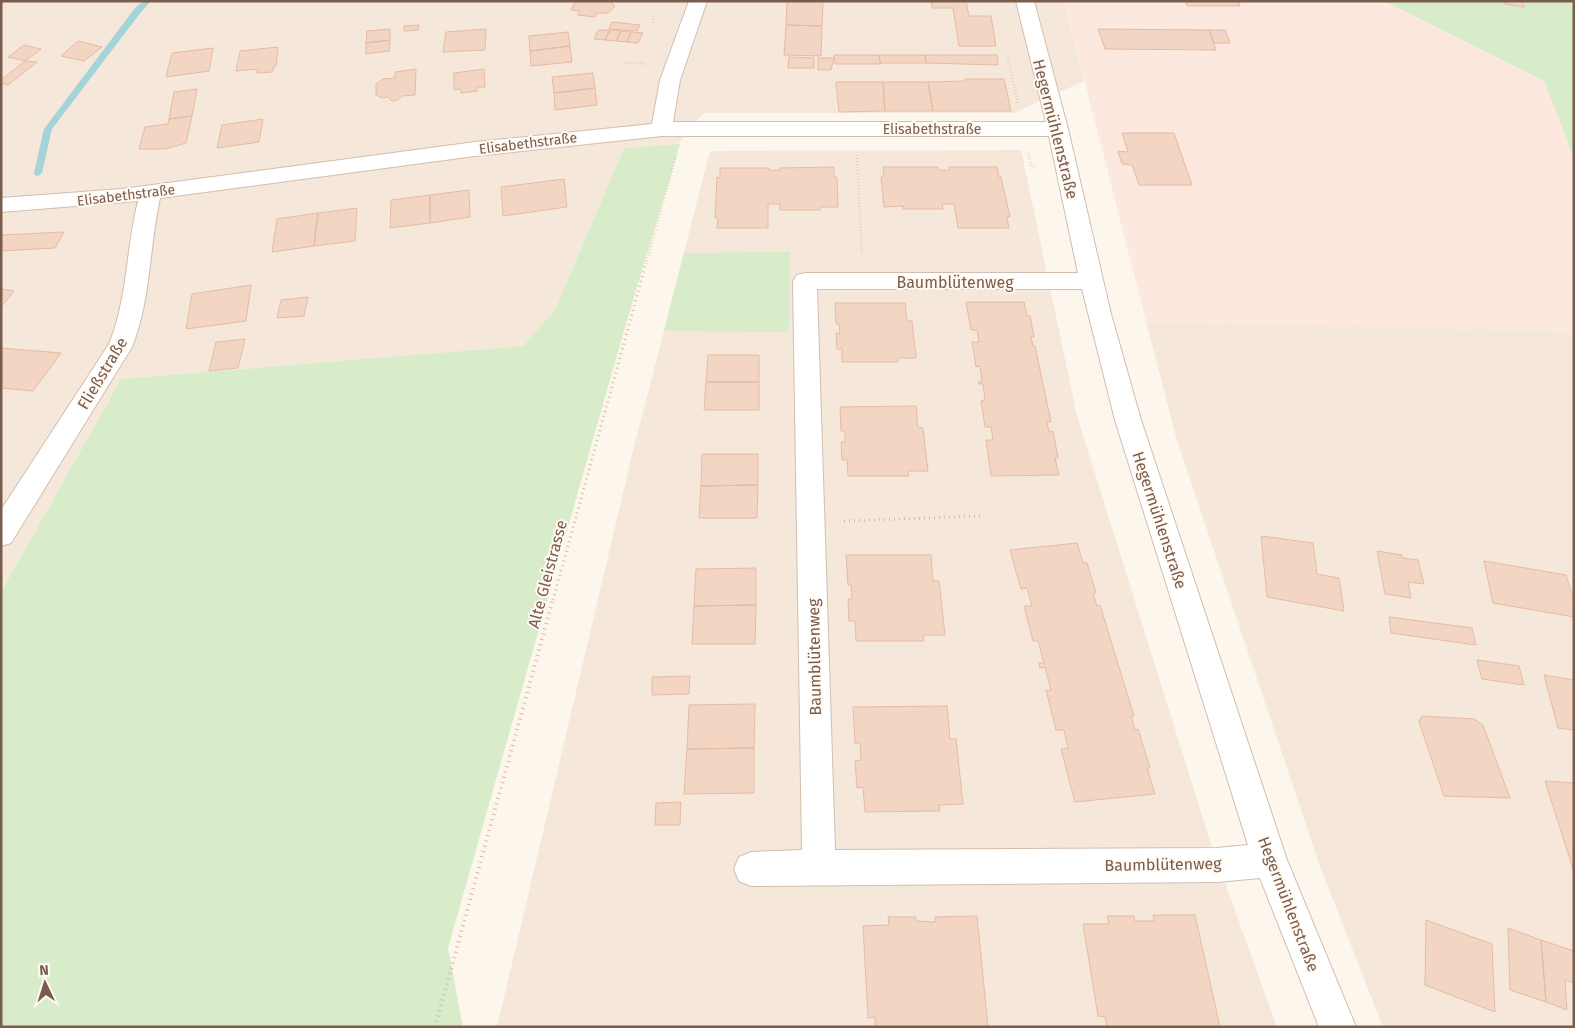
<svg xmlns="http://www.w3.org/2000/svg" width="1575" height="1028" font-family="'Fira Sans',sans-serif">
  <rect width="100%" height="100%" fill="#fdf6ec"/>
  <path fill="#f5e8da" d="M1,1H1064L1084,81L1013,113H704L678,144L624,148L555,310L523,346L121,379L1,592Z
    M1021,150L1077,416L1211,844L1277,1027H497L632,455L710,151Z
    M1146,321L1574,331V1027H1383L1319,864L1176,437Z"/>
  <path fill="#fde8e0" d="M1064,1H1384L1544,81L1574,159V331L1146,321Z"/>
  <path fill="#d8ecc9" d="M1384,1H1574V159L1544,81Z
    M680,144L628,317L448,948L463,1027H1V592L121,379L523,346L555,310L624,148Z
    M790,252L789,332L664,331L684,253Z"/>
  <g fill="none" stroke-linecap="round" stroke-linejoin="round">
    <path fill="#a5d3da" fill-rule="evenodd" d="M143,1H151L141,12L52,129L42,173L38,176L35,175L34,173L44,129L135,8Z"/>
  </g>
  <path fill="#f3d5c3" stroke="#e6bba3" d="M575,1H613L612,3L615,6L608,13H596L595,17L578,15L580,11L571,10Z
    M787,1H823L822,26L786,25Z
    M931,1H966L969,16H991L996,46H959L953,8H932Z
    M1185,1H1238L1240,6H1187Z
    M1504,1H1522L1524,7L1505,4Z
    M612,22L640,25L637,31L609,29Z
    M419,25L418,30L404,31V26Z
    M786,25L822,26L821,56L784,55Z
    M390,29V40L366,43L367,31Z
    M486,29L485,50L443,52L446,32Z
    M1098,29L1209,30L1216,50L1105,49Z
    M598,30H610L605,40L594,39Z
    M610,30L621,31L616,41L605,40Z
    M1209,30H1225L1230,43H1214Z
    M621,31L631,32L627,42L616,41Z
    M568,32L570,46L530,51L529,36Z
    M631,32L643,33L638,43L627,42Z
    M390,40L389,51L366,54V43Z
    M78,41L102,47L84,61L61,56Z
    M24,45L41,49L25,61L8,57Z
    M570,46L572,62L531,66L530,51Z
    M278,47L276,66H274L272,72L257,73L258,69L236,71L240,51Z
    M213,48L209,71L166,77L172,53Z
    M834,55H879L881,64H835Z
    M879,55H925L926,63H880Z
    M925,55H997L998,65L926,63Z
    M789,57L814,58V68H788Z
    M818,58H834L831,70H818Z
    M25,61L37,62L8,85L1,83V80Z
    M416,69L415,95L402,96L398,100L392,101L387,97L382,98L376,95V84L383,79L395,78V72Z
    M484,69L485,87H477V91L461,93V89L454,90V73Z
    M593,73L595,88L554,93L552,77Z
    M965,79H1004L1011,111H933L928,82L965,81Z
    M836,82H883L885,111L839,112Z
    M883,82H928L933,111H885Z
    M595,88L597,105L555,110L554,93Z
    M197,89L192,116L169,119L174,92Z
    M192,116L186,143L165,149H139L145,127L168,124L169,119Z
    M263,119L259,142L217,148L222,125Z
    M1122,133H1174L1192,185H1139L1132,165L1122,164L1118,151L1128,152Z
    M834,167V177H837L838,207H820V210H780V204H768V228H717L718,218H715L717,177L720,178V168H769V170H780V168Z
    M883,167H938V170H950L949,167H997L999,177H1001L1010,217H1007L1009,228H958L954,204H942L943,209H903V206L884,207L881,177L884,176Z
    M564,179L567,207L503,216L501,187Z
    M469,190L470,217L430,223V195Z
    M430,195V223L390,228L391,200Z
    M357,208L355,241L314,246L318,213Z
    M318,213L314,246L272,252L277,219Z
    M64,232L55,248L1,251V235Z
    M251,285L246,321L186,329L192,294Z
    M1,289L14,291L1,307Z
    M308,297L304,316L277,318L281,300Z
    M966,302H1024L1027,316H1030L1034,337H1031L1033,346H1035L1051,422H1047L1049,432L1053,431L1058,458H1055L1059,475L991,476L986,440H993L991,427H985L981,401L985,400L983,384H979L978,382H982L980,366L976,367L972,342H979L977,330H971Z
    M835,303H905L907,321H912L916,358H898V362H842V349H837L836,333L840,334L839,324H836Z
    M245,339L238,368L209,371L216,342Z
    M1,348L61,353L33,391L1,388Z
    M708,355H759V382H706Z
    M706,382H759V410H704Z
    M916,406L918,427L923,428L928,471H908L909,476H848L847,460H842L841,442H845V431H841L840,407Z
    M702,454H758V485L701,486Z
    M758,485L757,518H699L701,486Z
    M1261,536L1313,543L1317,574L1339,578L1344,611L1267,597Z
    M1077,543L1083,563H1087L1096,593H1093L1097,606L1100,605L1134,716H1131L1135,730L1138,729L1150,768H1147L1155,794L1075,802L1061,749L1068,748L1064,730H1056L1046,690H1051L1045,667L1040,668L1039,663H1044L1038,641H1033L1024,606H1032L1027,588L1021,589L1010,550Z
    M1377,551L1402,555V558L1418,560L1424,584L1408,582L1411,598L1385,594Z
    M846,555H931L933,581H939L945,635H923L924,641H856L855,621H849L848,599H852L851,585H848Z
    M1484,561L1566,575L1574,601V617L1493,603Z
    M756,568V605L694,606L696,569Z
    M756,605L755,644H692L694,606Z
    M1389,617L1472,628L1476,645L1391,633Z
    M1477,660L1519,666L1524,685L1482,679Z
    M1544,675L1574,680V730L1558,728Z
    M690,676L689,694L652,695V677Z
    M755,704L754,748L687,749L689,705Z
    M947,706L950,739H956L963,804L939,805L940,811L865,812L863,787L857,788L855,761L861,760L860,743H855L853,707Z
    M1422,716L1474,719L1483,725L1510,798L1444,796L1419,722Z
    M754,748V793L684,794L687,749Z
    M1545,781L1574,783V872Z
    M681,802L680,825H655L656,803Z
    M1153,915H1195L1220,1027H1107L1105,1017L1098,1016L1083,924H1109L1107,916H1134L1135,921H1154Z
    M977,916L988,1027H875V1017L868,1018L863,926L889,925L888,917H916V921L935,922V917Z
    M1426,920L1492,944L1495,1012L1425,985Z
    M1508,928L1541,940L1546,1002L1510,990Z
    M1541,940L1574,951V983L1565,980L1567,1010L1546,1002Z"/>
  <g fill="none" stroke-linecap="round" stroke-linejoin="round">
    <defs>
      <path id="minor" d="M689,1H707L680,80L673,122H1046L1016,1H1034L1068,129L1111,314L1141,420L1287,860L1356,1027H1319L1260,878L1217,882L751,886L739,881L734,869L739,857L751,852L802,850L793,281L797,275L805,273H1078L1049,136H662L475,156L160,198C149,248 151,299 132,347L11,543L1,546V510L109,344C128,298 126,248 138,201L1,212V198L122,189L475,142L652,124L660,80ZM817,289H1082L1115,420L1248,845L1217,848L835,850Z"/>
    </defs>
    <use href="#minor" stroke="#d1beb0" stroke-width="2"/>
    <path stroke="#d9b8a5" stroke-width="2.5" stroke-dasharray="0.5 2.5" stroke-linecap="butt" d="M653,19L654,24
      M1008,58L1018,103
      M625,63L646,64
      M1028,153L1031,165L1035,167
      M857,155L862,254
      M646,264L676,156"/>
    <path stroke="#d9b8a5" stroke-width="3" stroke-dasharray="1 4" stroke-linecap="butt" d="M844,521L980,516
      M553,600L646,263"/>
    <path stroke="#d9b8a5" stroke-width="4" stroke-dasharray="1 4.5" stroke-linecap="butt" d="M435,1027L553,599"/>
    <use href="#minor" fill="#fff" fill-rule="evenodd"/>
  </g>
  <g text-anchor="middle" stroke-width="4" stroke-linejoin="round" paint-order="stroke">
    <g font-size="14" fill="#7a5c4d" stroke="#fffaf3">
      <text x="932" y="134">Elisabethstraße</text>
      <text transform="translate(528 143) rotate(-7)" y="5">Elisabethstraße</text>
      <text transform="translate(126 195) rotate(-7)" y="5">Elisabethstraße</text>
    </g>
    <g font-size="16" fill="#7a5c4d" stroke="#fffaf3">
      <text transform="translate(1056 129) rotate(76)" y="6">Hegermühlenstraße</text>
      <text x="955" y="288">Baumblütenweg</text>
      <text transform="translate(102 373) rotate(-59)" y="6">Fließstraße</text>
      <text transform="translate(1160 520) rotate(72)" y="6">Hegermühlenstraße</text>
      <text transform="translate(547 574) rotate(-75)" y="6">Alte Gleistrasse</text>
      <text transform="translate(814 657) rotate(-91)" y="6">Baumblütenweg</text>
      <text transform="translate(1163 864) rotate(-1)" y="6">Baumblütenweg</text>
      <text transform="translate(1289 904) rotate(69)" y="6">Hegermühlenstraße</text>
    </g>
  </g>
  <rect width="1575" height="1028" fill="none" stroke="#7a5c4d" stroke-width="5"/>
  <g transform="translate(45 983) rotate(356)" stroke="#fffaf3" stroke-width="4" paint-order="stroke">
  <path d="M0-4L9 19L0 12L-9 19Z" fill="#7a5c4d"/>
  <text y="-8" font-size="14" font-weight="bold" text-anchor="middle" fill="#7a5c4d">N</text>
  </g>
</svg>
